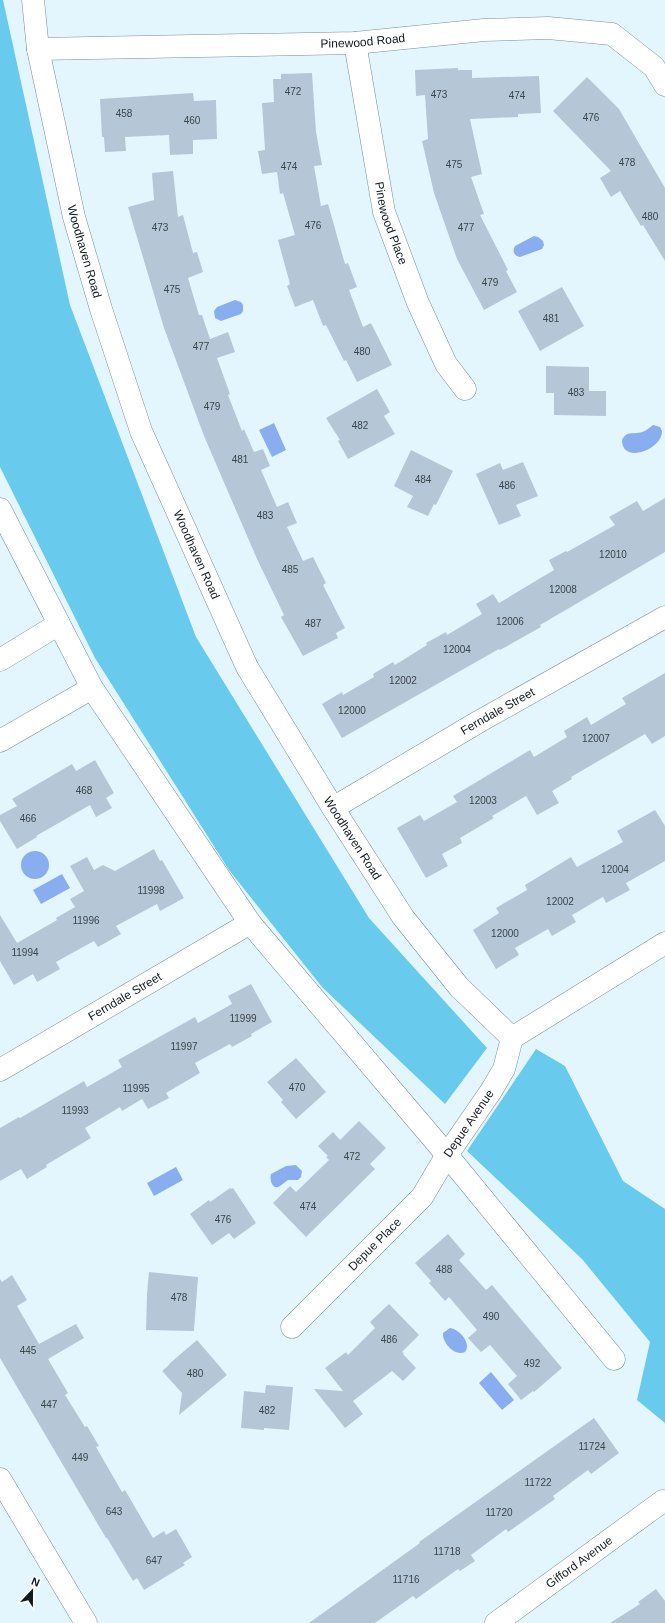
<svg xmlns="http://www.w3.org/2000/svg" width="665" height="1623" font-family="Arial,sans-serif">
  <rect width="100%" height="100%" fill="#e3f6fe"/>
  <path fill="#68caed" d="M0,0H3L70,305L196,637L369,918L487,1048L445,1104L322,987L229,870L95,658L0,467Z
    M536,1049L565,1066L623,1181L665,1209V1423L637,1400L650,1342L582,1259L467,1151Z"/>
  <path fill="#89aef0" d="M534,236L538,237L543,241L544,245L542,249L520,257C514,256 512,251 515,246Z
    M235,300L241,302L243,305V311L241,314L221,321L215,318L214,311L217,307Z
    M274,423L286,450L272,457L259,430Z
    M653,425L660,427L662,431C663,449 622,465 622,440C627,430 633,435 642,432C646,431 649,428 653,425Z
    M21 865a14 14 0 1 1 28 0a14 14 0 1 1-28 0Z
    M62,874L70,888L41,904L33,890Z
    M296,1165L302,1171L301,1177L298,1180H288C285,1182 283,1184 280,1186C273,1191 269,1180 271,1174L286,1166Z
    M176,1167L183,1180L154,1196L147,1183Z
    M450,1328C459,1329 472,1343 465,1352C455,1357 442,1343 443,1333Z
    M491,1372L514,1400L502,1410L479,1383Z"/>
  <path fill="#b5c7d6" d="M458,68V70H472V78L539,76L541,113L518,114V117L470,119L482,174L471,177L484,214L480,215L508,270L506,271L517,292L484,310L457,259L434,193L422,141L428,139L425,95L416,96L415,70Z
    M312,73L316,132L322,165L314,166L321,206L328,204L345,264L348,263L357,287L349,290L363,327L371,323L392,365L357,382L346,360L344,361L326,325L323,326L313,300L295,307L287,286L290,284L278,240L295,235L283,193L280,194L277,172L262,174L258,151L265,150L262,103L274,102L273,79H281V74Z
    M587,77L619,109L665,188V261L643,225L641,226L620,191L611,197L600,178L611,171L553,111Z
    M193,93L194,101L216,100L217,139L193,140V154L170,155L169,135L125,137L126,151L105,152L104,137H102L100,99Z
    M173,171L178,217L183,215L193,253L197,252L203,272L188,278L199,315H202L210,339L228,332L235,352L217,358L230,394L228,395L242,431L244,429L254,452L263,449L270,466L261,470L277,507L288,502L297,523L287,527L303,561L313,557L326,583L323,585L345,628L336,633L338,638L303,656L281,617L284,615L257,559L204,436L164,328L128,207L154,200L152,173Z
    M562,287L584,326L540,351L518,311Z
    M546,366L589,367V391H606V416L554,415V393H546Z
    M377,389L390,412L384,416L395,434L348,459L338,441L340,440L326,418Z
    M411,450L453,471L436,505L434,504L428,516L407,507L413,496L394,486Z
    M523,462L538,496L516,505L521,516L499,525L476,474L500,463L503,470Z
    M665,498V552L540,625L541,627L500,650L499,649L342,738L322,704L342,692L343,695L374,677L373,674L393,662L395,665L427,645L426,643L446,632L447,635L482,614L476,604L493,594L499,603L554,570L549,560L566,551L567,552L615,525L609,517L637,501L643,511Z
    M665,673V736L652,744L645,734L571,777L572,779L552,791L559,803L537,815L526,796L492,816L494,818L460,838L462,843L442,854L448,866L426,878L397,828L420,815L424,821L457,802L453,796L530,750L534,757L567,737L564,731L587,717L591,725L626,704L622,698Z
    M95,760L114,793L106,798L112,808L96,817L90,805L36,836L37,837L17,849L0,821V815L17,806L12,799L72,764L76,771Z
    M655,810L665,826V861L626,883L630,890L606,903L603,897L572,915L576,922L552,936L548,929L515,948L519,955L496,969L473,930L499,913L496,908L527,890L525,885L571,857L577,867L623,842L617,831Z
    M154,849L160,861L162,860L184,898L160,911L157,904L116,926L121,934L98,947L94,941L56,962L60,969L37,982L33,974L14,985L0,961V915L17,943L57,920L56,918L75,907L70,899L84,891L70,866L87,857L94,870L103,865L115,871Z
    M251,984L272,1022L251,1034L252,1036L232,1047L230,1044L195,1063L200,1073L166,1093L169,1098L148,1109L142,1099L122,1111L120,1107L85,1128L91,1138L46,1165L47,1167L27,1179L21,1169L0,1181V1128L19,1117L20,1118L84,1081L87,1087L122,1067L118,1060L195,1017L198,1023L232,1004L228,996Z
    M296,1058L326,1092L296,1119L281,1102L283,1100L267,1082Z
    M359,1121L386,1148L370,1164L375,1169L306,1237L273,1203L290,1186L296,1192L329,1160L326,1157L328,1156L318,1146L333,1132L340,1140Z
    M230,1188L231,1189L233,1188L256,1223L234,1239L229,1233L212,1245L190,1214L209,1200L210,1202Z
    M448,1234L465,1254L459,1260L486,1290L492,1285L562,1368L534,1392L533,1391L521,1400L508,1384L517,1376L490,1345L481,1352L468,1338L477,1330L449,1297L445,1301L429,1283L431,1281L415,1263Z
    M149,1272L198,1277L194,1331L146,1330L147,1294Z
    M12,1275L27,1300L17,1306L39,1344L76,1324L84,1338L48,1359L68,1393L65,1395L85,1427L87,1426L99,1446L96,1447L122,1492L125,1490L153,1538L164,1531L166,1535L176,1529L192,1557L183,1563L185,1565L144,1590L137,1578L133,1581L107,1538H106L0,1358V1279L2,1282Z
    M389,1304L419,1335L402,1352L404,1353L403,1354L416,1368L403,1381L392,1371L353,1401L363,1414L345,1428L314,1389L343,1391L325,1368L346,1352L348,1355L375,1328L370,1322Z
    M197,1340L227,1375L179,1415L182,1393L162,1371L169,1365V1364Z
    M266,1385L293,1387L289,1430L264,1428V1430L241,1428L244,1391L265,1393Z
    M594,1418L619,1453L591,1474L588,1470L553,1496L555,1499L508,1532L506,1529L471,1555L475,1561L460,1571L458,1569L416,1599L413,1596L375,1623H309L420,1543L419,1542Z
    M656,1589L665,1601V1623H610L640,1604L638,1602Z"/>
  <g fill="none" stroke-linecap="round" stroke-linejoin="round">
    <defs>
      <g id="minor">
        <path id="s1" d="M33,0L38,49L74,217L101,309L141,431L247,667L333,808L403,917L459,987L512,1038"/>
        <path id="s2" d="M355,43L384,212L418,303L446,364L465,389"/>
        <path id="s3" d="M38,49L355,43L484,30L548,28L612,34L654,67L665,85"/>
        <path d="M0,509L92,688L250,923L447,1155L614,1359"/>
        <path d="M0,660L59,624"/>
        <path d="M0,741L92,688"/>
        <path id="s4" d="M333,808L480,721L665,617"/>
        <path id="s5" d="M0,1070L250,923"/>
        <path id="s6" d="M292,1327L422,1197L447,1155L491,1091L504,1069L512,1038L665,943"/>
        <path d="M0,1479L86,1623"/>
        <path id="s7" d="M496,1623L663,1501"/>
      </g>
    </defs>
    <use href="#minor" stroke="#788f98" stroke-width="23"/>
    <use href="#minor" stroke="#fff" stroke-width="22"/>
  </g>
  <g text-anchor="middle" stroke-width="3.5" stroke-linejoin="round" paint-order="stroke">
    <g font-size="10" fill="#3a454c">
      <text x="293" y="95">472</text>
      <text x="439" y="98">473</text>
      <text x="517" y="99">474</text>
      <text x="124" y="117">458</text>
      <text x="591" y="121">476</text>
      <text x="192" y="124">460</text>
      <text x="627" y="166">478</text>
      <text x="454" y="168">475</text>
      <text x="289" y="170">474</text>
      <text x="650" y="220">480</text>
      <text x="313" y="229">476</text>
      <text x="160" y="231">473</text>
      <text x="466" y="231">477</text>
      <text x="490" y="286">479</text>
      <text x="172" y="293">475</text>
      <text x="551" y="322">481</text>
      <text x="201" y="350">477</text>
      <text x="362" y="355">480</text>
      <text x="576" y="396">483</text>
      <text x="212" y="410">479</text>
      <text x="360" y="429">482</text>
      <text x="240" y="463">481</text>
      <text x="423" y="483">484</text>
      <text x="507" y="489">486</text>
      <text x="265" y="519">483</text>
      <text x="613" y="558">12010</text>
      <text x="290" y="573">485</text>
      <text x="563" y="593">12008</text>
      <text x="510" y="625">12006</text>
      <text x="313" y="627">487</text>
      <text x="457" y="653">12004</text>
      <text x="403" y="684">12002</text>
      <text x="352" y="714">12000</text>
      <text x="596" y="742">12007</text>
      <text x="84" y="794">468</text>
      <text x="483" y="804">12003</text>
      <text x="28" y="822">466</text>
      <text x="615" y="873">12004</text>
      <text x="151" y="894">11998</text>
      <text x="560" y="905">12002</text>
      <text x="86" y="924">11996</text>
      <text x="505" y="937">12000</text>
      <text x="25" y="956">11994</text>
      <text x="243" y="1022">11999</text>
      <text x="184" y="1050">11997</text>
      <text x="297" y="1091">470</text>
      <text x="136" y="1092">11995</text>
      <text x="75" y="1114">11993</text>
      <text x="352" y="1160">472</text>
      <text x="308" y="1210">474</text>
      <text x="223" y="1223">476</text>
      <text x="444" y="1273">488</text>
      <text x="179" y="1301">478</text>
      <text x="491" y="1320">490</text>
      <text x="389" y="1343">486</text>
      <text x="28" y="1354">445</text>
      <text x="532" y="1367">492</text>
      <text x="195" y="1377">480</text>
      <text x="49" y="1408">447</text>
      <text x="267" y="1414">482</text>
      <text x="592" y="1450">11724</text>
      <text x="80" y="1461">449</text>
      <text x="538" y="1486">11722</text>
      <text x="114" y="1515">643</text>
      <text x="499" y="1516">11720</text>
      <text x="447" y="1555">11718</text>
      <text x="154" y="1564">647</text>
      <text x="406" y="1583">11716</text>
    </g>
    <g font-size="12" fill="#111a1e" stroke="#fff">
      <text dy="4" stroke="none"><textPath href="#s3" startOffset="325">Pinewood Road</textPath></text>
      <text dy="4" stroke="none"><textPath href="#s2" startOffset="184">Pinewood Place</textPath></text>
      <text dy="4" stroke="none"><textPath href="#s1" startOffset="257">Woodhaven Road</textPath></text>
      <text dy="4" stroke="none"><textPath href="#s1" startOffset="581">Woodhaven Road</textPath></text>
      <text dy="4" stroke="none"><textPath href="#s4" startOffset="191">Ferndale Street</textPath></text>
      <text dy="4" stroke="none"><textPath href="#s1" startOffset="905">Woodhaven Road</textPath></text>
      <text dy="4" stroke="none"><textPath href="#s5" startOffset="145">Ferndale Street</textPath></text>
      <text dy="4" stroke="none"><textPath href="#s6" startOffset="271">Depue Avenue</textPath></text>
      <text dy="4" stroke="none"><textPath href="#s6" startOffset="117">Depue Place</textPath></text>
      <text dy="4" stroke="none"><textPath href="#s7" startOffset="103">Gifford Avenue</textPath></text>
    </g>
  </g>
  <g transform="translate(32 1591) rotate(22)" stroke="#ffffff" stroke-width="3" paint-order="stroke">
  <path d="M0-3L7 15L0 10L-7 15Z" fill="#111a1e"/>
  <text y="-6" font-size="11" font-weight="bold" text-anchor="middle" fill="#111a1e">N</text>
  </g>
</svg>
